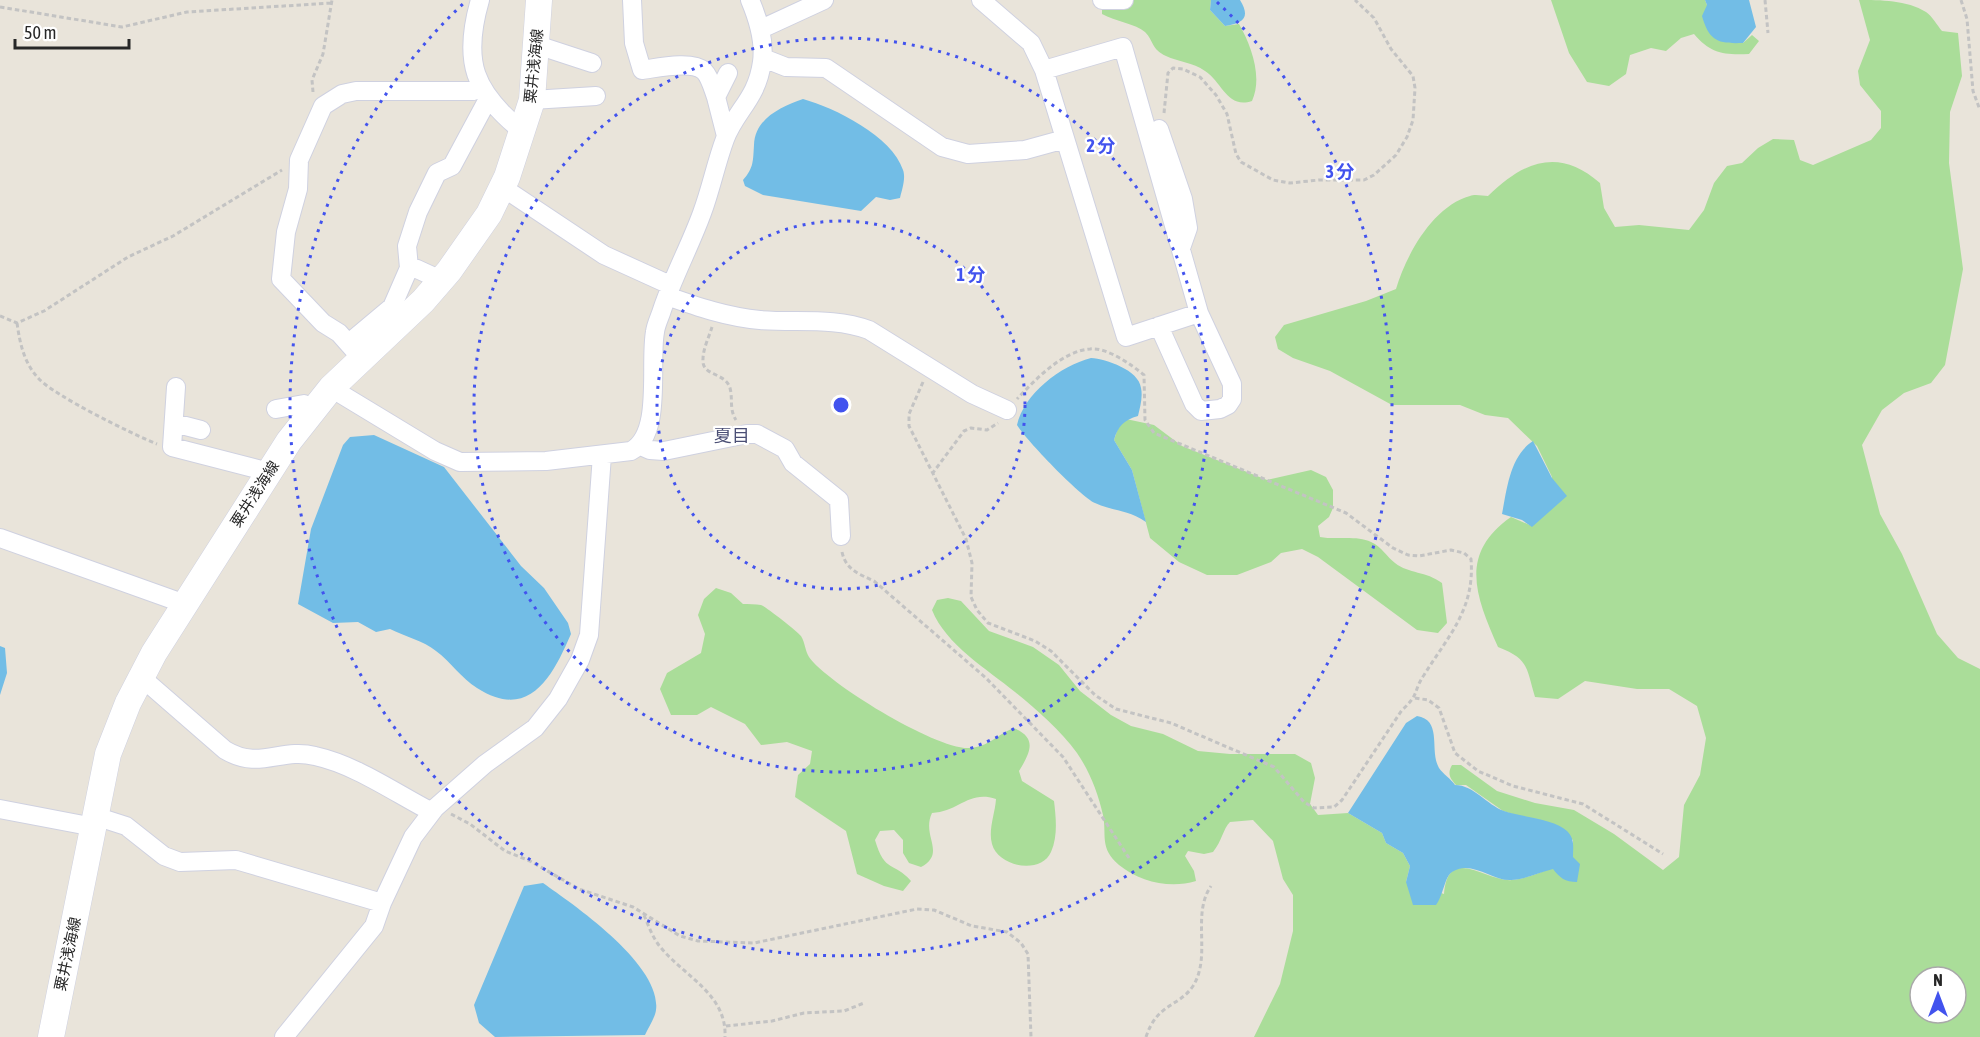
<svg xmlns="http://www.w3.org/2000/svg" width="1980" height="1037" font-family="'Asap Condensed','Noto Sans JP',sans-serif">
  <rect width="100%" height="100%" fill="#e9e4da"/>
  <path fill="#ad9" fill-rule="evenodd" d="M1102,0H1211L1210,10L1225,26L1239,24C1251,45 1263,77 1252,101C1227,109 1223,83 1205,71C1193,62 1178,62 1166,56C1151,49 1154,41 1145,32C1136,24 1115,21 1102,14Z
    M1551,0H1705L1707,5L1743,43L1752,35L1759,41L1749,54C1724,55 1711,54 1694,34L1681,38L1666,51L1651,48L1630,55L1626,74L1609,86L1587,82L1569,53Z
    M1859,0C1880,0 1907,0 1926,12C1932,16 1937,25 1942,31L1958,33L1962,76L1950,112L1949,163L1963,269L1945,365L1931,383L1904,393L1882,410L1862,445L1880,514L1902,554L1937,634L1958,658L1980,669V1037H1254L1280,984L1293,931V895L1283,879L1273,841L1253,820L1230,822C1223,829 1222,841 1213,852L1204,854L1188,851L1185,856L1194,871L1196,881C1170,889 1140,882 1119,865C1099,848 1107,835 1103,815C1098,793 1090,772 1077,753C1061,731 1036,709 1015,692C987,669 946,645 932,610L937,600L948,598L961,601L989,631L1033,647L1059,665L1080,691L1111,715L1131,726L1163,734L1198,751L1230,754H1295L1311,763L1315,778L1310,804L1318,815L1348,813L1382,833L1386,843L1403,853L1410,866L1406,882L1444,894C1448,843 1488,883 1513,880C1530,878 1558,866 1573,857V840L1538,819L1525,818L1503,811L1466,785H1456C1450,778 1447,774 1452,765H1461L1497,791L1535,803L1574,810L1614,834L1663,870L1679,857L1684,805L1700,775L1706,738L1697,706L1669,689H1637L1585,681L1558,699L1535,697C1526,667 1529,659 1498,647C1476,597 1458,554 1511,517L1532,526L1547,512L1552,477L1537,446L1508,418L1485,415L1460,405H1392L1330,371L1293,358L1278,349L1275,337L1284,325L1366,301L1396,289C1406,255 1433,206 1470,196C1475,194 1483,196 1488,196C1524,161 1559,147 1600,183L1604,208L1615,227L1639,225L1689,230L1704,210L1714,183L1727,166L1742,163L1758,148L1773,139L1794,140L1800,160L1813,165L1871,140L1881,128V111L1860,85L1858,71L1870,40ZM1920,977H1956V1013H1920Z
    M1126,419L1154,425L1182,446L1267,480L1311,470L1326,477L1333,490V508L1329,517L1318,526L1320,537C1336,540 1357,535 1371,542C1382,547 1387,557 1395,563C1409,574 1426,571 1442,583L1447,623L1438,633L1417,630L1318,557L1302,549L1281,553L1271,562L1237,575H1207L1179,562L1150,538L1132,470L1114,440L1118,428Z
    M716,588L731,593L743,604C748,604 756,604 761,605C765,606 797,631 801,636C805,642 805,651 809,657C827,683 938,751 970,748C988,747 998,734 1014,728C1038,738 1030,753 1019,771L1022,781L1054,801C1056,818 1058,836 1051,852C1041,875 998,867 992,844C988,830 995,814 996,799C968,790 959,812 932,813C921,836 947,853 921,867L909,863L903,853V840L894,830L880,831L875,840C885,874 894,861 911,881L903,891L884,886L857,874L846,831L795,797L798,775L810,764L812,751L787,742L761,745L745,724L711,707L697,715H671L660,689L667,673L701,653L705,634L698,615L704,599Z"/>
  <path fill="#72bde6" d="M1211,0H1240C1251,18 1243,23 1225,26L1210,10Z
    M1705,0H1749L1756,27L1743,43C1718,44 1709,41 1702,16L1707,5Z
    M803,99C835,108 892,136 903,170C906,178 902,190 900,198L890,200L876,197L861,211L763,195L745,186L743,180C754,168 753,160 754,145C755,118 781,107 803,99Z
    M1091,358C1106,359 1139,370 1141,388C1143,397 1140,407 1138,416C1124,420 1118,426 1114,440L1132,470L1146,522C1127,509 1115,512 1095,503C1080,496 1026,440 1017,425C1024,394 1060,366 1091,358Z
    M374,435L444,467L521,566L544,588L568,623L571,634C553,675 530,722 477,688C461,678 451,662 436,651C424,641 404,636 390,629L376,632L358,622L333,623L298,604L311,529L343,445L350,437Z
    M1533,441L1552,478L1567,496L1532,527L1522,520L1502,514C1507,488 1510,456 1533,441Z
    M0,646L5,648L7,673L0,695Z
    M1417,716C1443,720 1429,751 1439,768C1443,774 1451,779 1455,785C1474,785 1487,805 1504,811C1521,817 1555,819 1567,831C1575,839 1573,847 1573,857L1580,864L1577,882C1565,882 1560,878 1553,869C1540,872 1524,880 1511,880C1492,881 1471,859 1452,872C1445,876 1443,896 1436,905H1413L1406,882L1410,866L1403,853L1386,843L1382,833L1348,813L1406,723Z
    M543,883C574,905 662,965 656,1010C655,1018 648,1028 645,1035L495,1037L479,1023L474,1005L524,886Z"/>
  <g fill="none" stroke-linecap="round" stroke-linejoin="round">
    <defs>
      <path id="minor" d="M480,0C462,62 474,92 523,132
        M632,0L634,43L642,70C657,68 692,60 704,71C710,77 713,89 716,97
        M981,0L1031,43L1044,70L1126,337L1199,313
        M1102,0H1124
        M761,29L824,0
        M537,45L592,63
        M763,58L786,67L826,68L942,147L968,154L1025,150L1065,139
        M1044,70L1123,47L1199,313L1232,384V399L1228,405L1220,409L1201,411L1194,404L1159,326
        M532,100L596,96
        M1159,129L1183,199L1188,228L1181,248
        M726,136L716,97L728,73
        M502,187L604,255L670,285
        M409,268L417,269L441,280
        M667,296C698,307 727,317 760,320C797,323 834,317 869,330L972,394L1007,410
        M349,343L392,307L409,268L407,246L418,212L437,173L452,166L488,99
        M362,359L339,333L323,323L281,279L286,232L298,189L299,160L323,106L342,94L356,91H473L481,88
        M176,387L172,447L269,472
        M331,388L435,451L460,462L546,461L631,451C663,434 649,364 655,332C656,324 660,317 662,310C673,277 690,246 702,213C711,189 716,163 725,139C736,110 757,99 762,62C765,40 758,19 750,0
        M276,409L304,404L313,410
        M174,423L201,430
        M641,446L650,450L664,451L747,434H757L785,449L793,463L839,500L841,536
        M0,538L185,604
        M141,677L225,750C260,771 281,747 315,756C356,765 395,793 432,812
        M0,809L94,827
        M95,816L126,826L164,856L180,862L236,860L382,903
        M284,1037L374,926L382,903L413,837L435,808L485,764L535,728L558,699L580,660L589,635L602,455"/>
      <path id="secondary" d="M51,1037L108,754L128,703L154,653L289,441L331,388L423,301L449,271L489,214L507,177L532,100L539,0"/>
    </defs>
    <use href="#minor" stroke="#cfd1e0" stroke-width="20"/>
    <use href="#secondary" stroke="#cfd1e0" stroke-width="27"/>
    <path stroke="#c3c3c3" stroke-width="3" stroke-dasharray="4.5 3" stroke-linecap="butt" d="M1765,0L1768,33
      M1961,0L1967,19L1973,91L1980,110
      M0,7L122,27L187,12L332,3
      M313,92L312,80L323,54L332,0
      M1164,113L1168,73L1173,68L1183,69L1200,77L1216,95L1227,114L1236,154L1241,162L1273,180L1290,183L1319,180H1364L1374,175L1396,155L1407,137L1413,120L1415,88L1413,76L1391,49L1374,18L1355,0
      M0,316L17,323L44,311L128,257L173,236L282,170
      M17,323C20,344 24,363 39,379C55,396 132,434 157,444
      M712,327C709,337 703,349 703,359C701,376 725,372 730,388C733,399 729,409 736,420
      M923,382L909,414V426L966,539L972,563L971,597L977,610L988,623L1035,641L1051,651L1095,695L1116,709L1171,723L1274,767L1304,802L1314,808L1334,807L1342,800L1402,710C1420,694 1413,691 1424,675C1449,635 1475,609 1471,559L1464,553L1451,550L1419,556L1408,555L1393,548L1346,513L1154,433L1145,420L1144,375C1132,365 1107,347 1090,349C1062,351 1035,380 1017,399
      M932,474L964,431L971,428L987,430L998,423
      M842,552C846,570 859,574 874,581L986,678L1063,757L1129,858
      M1415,698L1428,700L1439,708L1455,753L1478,771L1513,786L1583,804L1663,854
      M451,814L470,824L505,851L530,861L579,889L633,907L680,936L698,941L754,943L917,909L934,910L972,926L1007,932L1021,943L1028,954L1031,1037
      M644,915C649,927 653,939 662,949C686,977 727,995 725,1037
      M726,1026L772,1021L804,1013L844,1011L864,1003
      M1146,1037C1157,1003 1179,1007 1193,986C1212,956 1191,915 1211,886"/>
    <use href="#minor" stroke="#fff" stroke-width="18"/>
    <use href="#secondary" stroke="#fff" stroke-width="26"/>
  </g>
  <g fill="none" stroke="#4253ee" stroke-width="3" stroke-dasharray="3 6">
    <circle cx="841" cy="405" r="184"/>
    <circle cx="841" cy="405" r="367"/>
    <path d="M1217 2A551 551 0 1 1 465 2"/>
  </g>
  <g text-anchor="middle" stroke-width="4.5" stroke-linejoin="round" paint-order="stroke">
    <g font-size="15" fill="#272727" stroke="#fff">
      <text transform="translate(534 66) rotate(-84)" y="5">粟井浅海線</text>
      <text transform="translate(255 494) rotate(-57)" y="5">粟井浅海線</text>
      <text transform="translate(68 954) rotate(-78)" y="5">粟井浅海線</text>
    </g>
    <g font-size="18" fill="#4b4f75" stroke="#fff">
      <text x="732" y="442">夏目</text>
    </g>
  </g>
  <circle cx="841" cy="405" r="9" fill="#4253ee" stroke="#fff" stroke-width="3"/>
  <g font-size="18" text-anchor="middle" font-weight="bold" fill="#4253ee" stroke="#fff" stroke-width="4.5" stroke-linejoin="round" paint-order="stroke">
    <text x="1101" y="152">2 分</text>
    <text x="1340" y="178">3 分</text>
    <text x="971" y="281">1 分</text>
  </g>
  <g transform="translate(1938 995)"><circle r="28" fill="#ffffff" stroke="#a9a9a9" stroke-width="1.5"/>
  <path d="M0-4.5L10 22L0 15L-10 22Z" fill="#4253ee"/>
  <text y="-9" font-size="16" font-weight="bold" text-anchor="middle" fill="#272727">N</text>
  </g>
  <path d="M15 39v9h114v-9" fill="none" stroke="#272727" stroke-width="3"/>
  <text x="24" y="39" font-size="18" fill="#272727" stroke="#ffffff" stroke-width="4.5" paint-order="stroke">50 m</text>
</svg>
